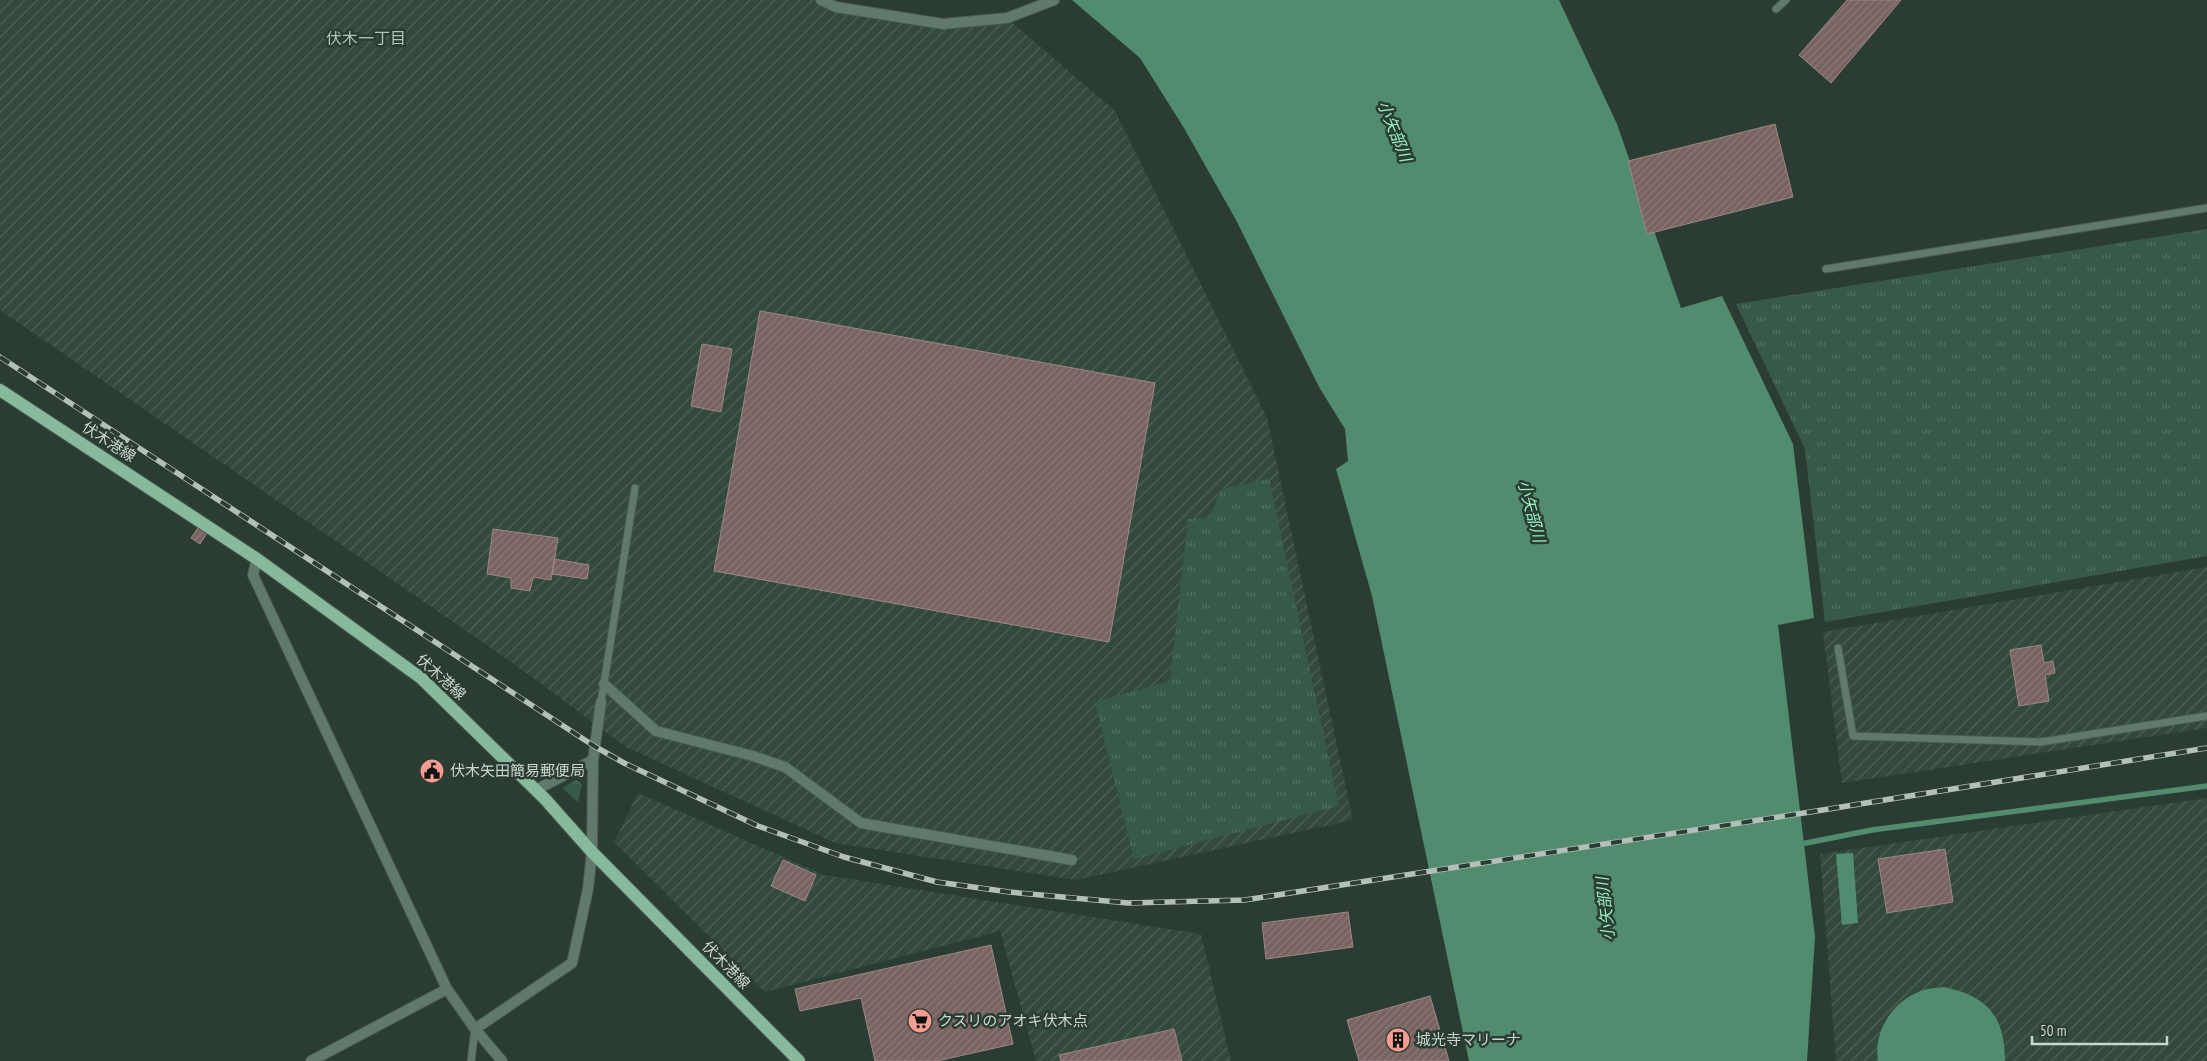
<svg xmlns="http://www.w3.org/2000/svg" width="2207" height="1061" font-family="'PT Sans Narrow','Noto Sans JP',sans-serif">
  <defs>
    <pattern id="industrial-furrows" width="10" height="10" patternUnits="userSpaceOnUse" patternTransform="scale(1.25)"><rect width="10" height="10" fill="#32493c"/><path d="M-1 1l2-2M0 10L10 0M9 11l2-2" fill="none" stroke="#4e6257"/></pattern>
    <pattern id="grass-tufts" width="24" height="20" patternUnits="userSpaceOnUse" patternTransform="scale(1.25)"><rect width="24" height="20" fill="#375a48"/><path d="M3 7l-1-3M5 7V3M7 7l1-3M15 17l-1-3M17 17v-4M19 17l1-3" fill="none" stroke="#537161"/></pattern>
    <pattern id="building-hatch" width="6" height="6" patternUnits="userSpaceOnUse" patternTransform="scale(1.25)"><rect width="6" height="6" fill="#786360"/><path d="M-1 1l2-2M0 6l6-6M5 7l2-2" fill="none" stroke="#8a7976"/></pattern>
  </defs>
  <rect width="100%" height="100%" fill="#2b3c32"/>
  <path fill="url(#industrial-furrows)" d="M0,0H821L943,24L1007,18L1115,111L1267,418L1353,820L1076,880L835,843L626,747L510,661L0,310Z
    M2207,567V728L1842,783L1823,632Z
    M638,793L824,875L1201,934L1231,1061H1036L1000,931L765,992L614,842Z
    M2207,798V1061H1836L1820,854Z"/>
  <path fill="url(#grass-tufts)" d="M2207,229V556L1825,622L1805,449L1736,304Z
    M1269,479L1339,806L1134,859L1095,702L1170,681L1188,519L1209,518L1222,489Z
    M576,780L582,784L578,802L562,788Z"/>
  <path fill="#508c6d" d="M1072,0H1559L1617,124L1681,308L1722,296L1793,444L1814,618L1778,625L1815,937L1807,1061H1469L1372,596L1336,469L1348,461L1345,429L1319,387L1236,220L1184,128L1140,58Z
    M1853,853L1858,923L1842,925L1836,854Z
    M1944,987C1987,996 2005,1016 2005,1061H1878C1873,1031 1893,1001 1921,991C1928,988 1937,988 1944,987Z"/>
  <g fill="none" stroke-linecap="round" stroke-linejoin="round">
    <path stroke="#508c6d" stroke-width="5.5" d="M1796,845L1872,830L2207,786"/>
  </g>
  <path fill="url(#building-hatch)" stroke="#9d8884" d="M1847,0H1901L1831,83L1799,55Z
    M1775,124L1793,197L1647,234L1628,161Z
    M760,311L1155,383L1109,642L714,571Z
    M702,344L732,349L721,412L691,406Z
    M198,528L207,533L200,544L191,538Z
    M493,529L558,538L551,580L533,577L530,591L511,588V578L487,574Z
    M554,559L589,565L587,579L552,574Z
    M2041,645L2044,663L2053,661L2055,673L2045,675L2049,701L2019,706L2010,650Z
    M1945,849L1953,902L1887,913L1878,859Z
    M783,860L816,875L805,901L771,886Z
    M1348,912L1353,947L1266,959L1262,923Z
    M991,945L1013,1044L937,1061H875L861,998L800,1011L795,989Z
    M1430,996L1449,1061H1359L1347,1020Z
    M1174,1029L1182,1061H1061L1059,1055Z"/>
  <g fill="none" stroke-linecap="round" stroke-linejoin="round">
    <defs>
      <path id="service" d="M1776,9L1786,0
        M1826,269L2207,208
        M1838,648L1853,736L2041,742L2207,716
        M601,702L635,488
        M471,1061L475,1029"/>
      <path id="pedestrian" d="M604,684L656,731L753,756L785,767L861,823L1072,860"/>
      <path id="minor" d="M257,559L253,575L447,989L475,1029L502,1061
        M536,790L593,760
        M475,1029L572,963L588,889L592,852L593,760L601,702
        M311,1061L447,989"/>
      <path id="tertiary" d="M821,0L836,7L943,24L1007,18L1054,0"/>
      <path id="primary" d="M0,390L257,559L421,678L545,799L592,852L799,1061"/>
    </defs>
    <use href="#service" stroke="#48584e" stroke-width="9"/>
    <use href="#pedestrian" stroke="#48584e" stroke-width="12"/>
    <use href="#minor" stroke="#48584e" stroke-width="12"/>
    <use href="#tertiary" stroke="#48584e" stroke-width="12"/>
    <use href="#primary" stroke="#48584e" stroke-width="14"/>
    <use href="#service" stroke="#60796b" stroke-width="7"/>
    <use href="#pedestrian" stroke="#60796b" stroke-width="10"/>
    <use href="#minor" stroke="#60796b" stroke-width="10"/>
    <use href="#tertiary" stroke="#60796b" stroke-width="10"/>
    <use href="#primary" stroke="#87ba9d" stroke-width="12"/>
    <defs>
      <path id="rail" d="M0,357L594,746L624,763L758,826L844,857L937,882L1009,892L1128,903L1245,900L1804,813L2207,748"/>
    </defs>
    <use href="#rail" stroke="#b4bfb8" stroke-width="5.5"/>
    <use href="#rail" stroke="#2b3c32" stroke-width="4" stroke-dasharray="11" stroke-linecap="butt"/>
  </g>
  <defs>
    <symbol id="civic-disc" viewBox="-11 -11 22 22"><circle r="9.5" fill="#f59c91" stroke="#2b3c32"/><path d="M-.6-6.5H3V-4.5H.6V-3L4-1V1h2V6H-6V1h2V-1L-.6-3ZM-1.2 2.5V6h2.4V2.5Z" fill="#111"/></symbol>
    <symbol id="supermarket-disc" viewBox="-11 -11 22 22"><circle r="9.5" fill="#f59c91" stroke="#2b3c32"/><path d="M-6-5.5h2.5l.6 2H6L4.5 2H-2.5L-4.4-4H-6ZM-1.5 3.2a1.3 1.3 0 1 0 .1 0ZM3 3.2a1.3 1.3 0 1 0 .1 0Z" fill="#111"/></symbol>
    <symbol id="building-disc" viewBox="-11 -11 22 22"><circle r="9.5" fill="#f59c91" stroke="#2b3c32"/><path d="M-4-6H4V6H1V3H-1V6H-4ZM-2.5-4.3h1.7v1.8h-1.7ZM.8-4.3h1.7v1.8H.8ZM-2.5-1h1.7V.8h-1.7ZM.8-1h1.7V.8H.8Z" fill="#111"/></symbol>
  </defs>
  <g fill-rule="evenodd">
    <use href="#civic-disc" x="418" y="757" width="28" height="28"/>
    <use href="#supermarket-disc" x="906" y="1007" width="28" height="28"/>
    <use href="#building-disc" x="1384" y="1026" width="28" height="28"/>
  </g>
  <g text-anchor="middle" stroke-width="5" stroke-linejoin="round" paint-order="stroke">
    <g font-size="15" fill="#ccd6d0" stroke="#2b3c32">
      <text transform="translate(109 442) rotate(33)" y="5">伏木港線</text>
      <text transform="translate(441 677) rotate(42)" y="5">伏木港線</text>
      <text transform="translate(726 965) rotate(45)" y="5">伏木港線</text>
    </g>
    <g font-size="15" fill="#ccd6d0" stroke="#2b3c32" text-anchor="start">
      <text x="450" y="776">伏木矢田簡易郵便局</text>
      <text x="938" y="1026">クスリのアオキ伏木点</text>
      <text x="1416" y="1045">城光寺マリーナ</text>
    </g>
    <g font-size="16" fill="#b0c4b8" stroke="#2b3c32">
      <text x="366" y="44">伏木一丁目</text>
    </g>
    <g font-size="16" font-style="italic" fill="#95efc0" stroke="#2b3c32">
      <text transform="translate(1395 131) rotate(68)" y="6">小矢部川</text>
      <text transform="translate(1532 511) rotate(75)" y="6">小矢部川</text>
      <text transform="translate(1605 909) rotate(-96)" y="6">小矢部川</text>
    </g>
  </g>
  <path d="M2032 1036v8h135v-8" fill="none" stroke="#ccd6d0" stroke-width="2.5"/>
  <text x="2040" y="1036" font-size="15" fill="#ccd6d0" stroke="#2b3c32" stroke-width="4" paint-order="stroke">50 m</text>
</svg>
